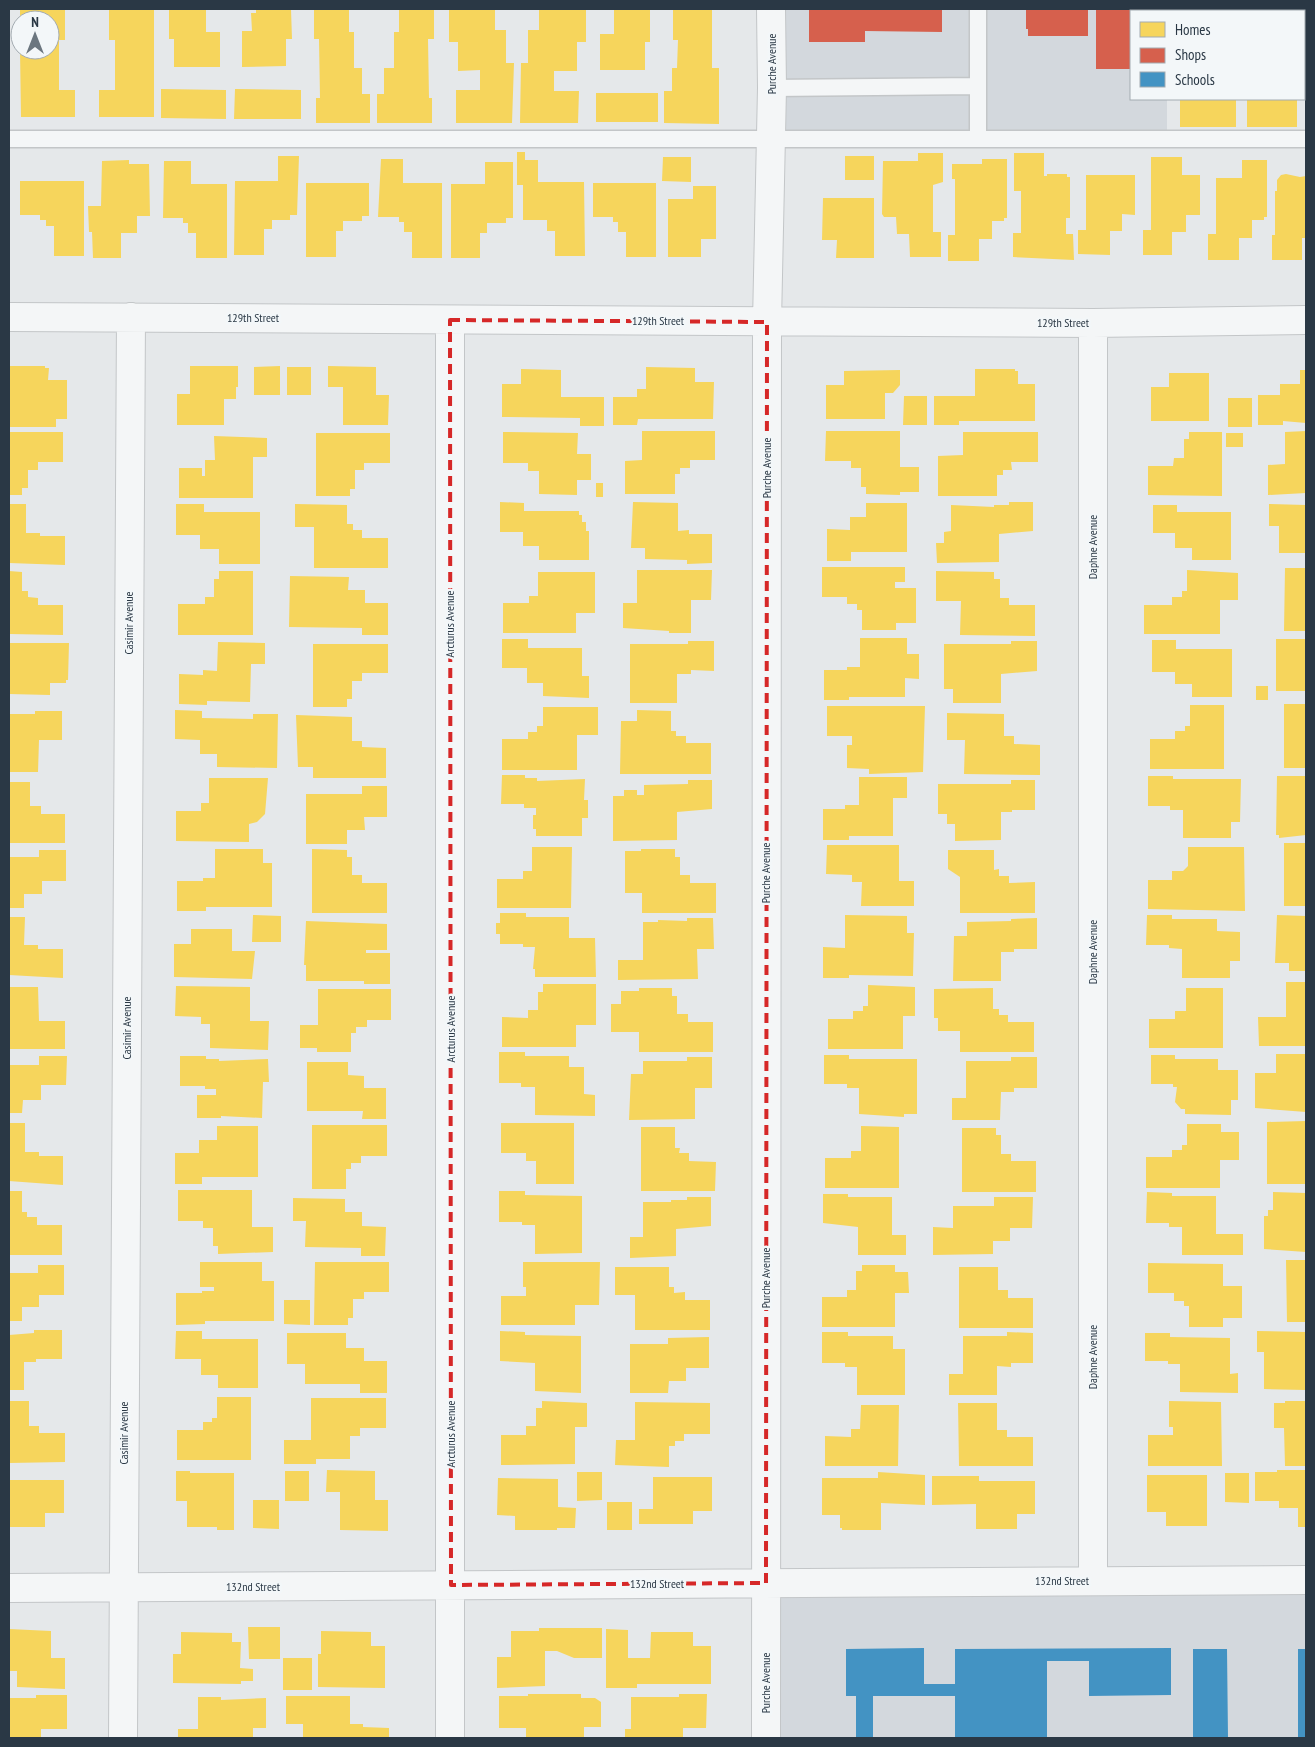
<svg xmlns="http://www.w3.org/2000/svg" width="1315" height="1747" font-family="'PT Sans Narrow',sans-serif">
  <rect width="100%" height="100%" fill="#e5e8ea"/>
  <path fill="#d3d8dd" d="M771,9H1167V11H1131V99H1167V138H770Z
    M1306,1580V1738H766V1583Z"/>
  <path fill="#f6d55c" d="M20,9H65V40H59V90H75V117H21L20,50H50V20H20Z
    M109,9H154V117H99V90H115V40H109Z
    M169,9H206V32H220V67H174V39H169Z
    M256,9H291L292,39H286V66L242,67V31H252L251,13H256Z
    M314,9H349V32H354V68H362V94H370V123H316V98H320L319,39H314Z
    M399,9H434V39H428L429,98H432V123H377V94H384V68H394V32H399Z
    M449,9H495V30H506V63H514L512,123H456V90H480V70L458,71V42H449Z
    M539,9H586V42H577V71H554V91H579L578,123H520L521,63H528V30H539Z
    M614,9H650V42H645V70H600V34H614Z
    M673,9H712V68H719V124L664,123V91H672V68H677L678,40H673Z
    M1181,9H1220V11H1181Z
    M1268,9H1298V11H1268Z
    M161,89L226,90V119L161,118Z
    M235,89L301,90V119H234Z
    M596,93H658V122H596Z
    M1180,99H1236V127H1180Z
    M1247,99H1297V127H1247Z
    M517,152H525V160H538V182H584L585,256H555V231H547V220H523V185H517Z
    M918,153H943V182L933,185V232H941V257H910L909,234H897L896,217H884L882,214L883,161H918Z
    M1014,153H1044V176H1047V174H1067V177H1070V218H1066V234H1073L1074,260L1013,257V233H1021V191H1014Z
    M278,156H299L297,215H290V220H272V229H264V255H234L235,181H278Z
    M845,156H874V180H845Z
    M663,157H691V182L662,181Z
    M1151,157H1182V175H1200V215H1186V232H1172V255H1143V230H1151Z
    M381,159H403V183H442V258H412V232H404V222H399V217H378Z
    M982,159H1007V218H1004V221H992V239H979V261H948V235H955V179H952V164H982Z
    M129,160V164H149L150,216H137V233H121V258H93L92,232H89L88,206H101L102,161Z
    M1242,160H1267V217H1264V220H1252V238H1239V260H1208V234H1216V178H1242Z
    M164,161H191V184H227V258H196V233H188V223H183V218H163Z
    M485,162H513V218H506V223H487V233H480V258H451V184H485Z
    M1286,174L1300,177L1306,176V238H1302V260H1272V235H1275V191H1277V180L1281,175Z
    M1086,175H1135V215L1122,214V231H1110V255L1078,254V230H1086Z
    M20,181H84V256H54V226H46V220H40V215H20Z
    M306,183H369V216H362V221H343V231H336V257H306Z
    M593,183H656V257H626V232H618V222H613V217H593Z
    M693,186H716V239H701V257H668V199H693Z
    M823,198H874V258H836L837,240H822Z
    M9,366H45V368H49L48,380H67V419H56V427H9Z
    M190,366H238V387H236V399H224V425H177V394H190Z
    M280,366V395H254V367Z
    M328,366L376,367V395H389L388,425H343V387H328Z
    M287,367H311V395H287Z
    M646,367L695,368V382H714L713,419H638L637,425H613V397H637V389H646Z
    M521,369L561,370V397H604V426H580V418L502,417V384H521Z
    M975,369H1015V371H1018V384H1035V421H959V425H934V396H975Z
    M900,370V385L893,393H885V419H826V385H844V371Z
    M1300,370H1306V423L1283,421V425H1258V395H1280V384H1300Z
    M1169,373H1209V421H1151V387H1169Z
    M904,396H927V425H903Z
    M1228,398H1252V427H1228Z
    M642,431H715V460H690V468H680V474H675V494H625V461L642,460Z
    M826,431H900V467H919V492H900V495L866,494V487H861V468H851V461H825Z
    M1306,431V493L1268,495V465L1285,464V432Z
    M9,432H63V462H38V470H28V488H22V495H9Z
    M503,432L578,433L577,454H591V480H577V495L539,494V471H528V463H503Z
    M963,432H1038V462H1011L1012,470H1003V475H997V496H938V456L963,455Z
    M1189,432H1222V496L1148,495V466H1173L1174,458H1184V439H1189Z
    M316,433H390V463H364V470H355V489H350V496H316Z
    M1226,433H1243V447H1226Z
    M214,436L267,438V457H253V498H179V468H202V476H205V460H215Z
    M596,483H603V497H596Z
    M500,502L524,503V511H579V515H582V522H586V531H589V560H539V546H523V532H500Z
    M633,502L678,503V531L689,530V534H712V563L687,564V560L645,559V548H631Z
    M1009,502H1033V531L999,534V562L937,563L936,543H944V532L951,531V505L994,507V505H1009Z
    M866,503H907V552H851V561H827V529L850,530V517H866Z
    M9,504H26V533H40V536H65V565L9,563Z
    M176,504H204V512H260V564H219V549H200V535H176Z
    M295,504L347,505V524H353V530H362V538H388V568H314V527H295Z
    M1269,504L1306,505V553H1279V526H1269Z
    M1153,505H1177V512H1231V560H1192V548H1175V533H1153Z
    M822,567H905V582H895V588H916V623H896V630H862V610H857V604H847V597H822Z
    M1285,568H1306V631H1284Z
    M637,570H712L711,600H691V633H669V631L623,628V603H637Z
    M1187,570L1238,573V600H1220V634H1144V605H1172V597H1182V591H1187Z
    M9,571L22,572V591H28V597L38,598V605H63V635L9,634Z
    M219,571H253V635H178V604H205V597H214V579H219Z
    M936,571L994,572V579H1000V598H1009V605H1035V636L960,635L961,601H936Z
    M538,572H595V613H576V633H503V603H529V596H538Z
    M290,576L349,577L348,590H365V603H388V635H362V628L289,627Z
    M860,638H907V654H919V679L905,678V697H849V700H824V670H847V667H860Z
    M502,639H528V648H582V676H589V698L543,696V683H527V668H502Z
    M1276,639H1306V691H1276Z
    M1152,640H1176V649H1232V697H1192V684H1175V672H1152Z
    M688,641H714V671L691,670V674H677V703H630V644H688Z
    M1011,641H1037V671L1001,674V703H953V689H944V644H1011Z
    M218,642L265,643V664H251L250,702L207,701V705L179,704V674L203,675V670L217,671Z
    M9,643H69L68,680H66V683H50V695L9,694Z
    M313,644H388V673H362V681H352V699H347V707H313Z
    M1256,686H1268V700H1256Z
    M1284,704H1306V768H1284Z
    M1190,705H1224V769H1150V739H1175V731H1185V726H1190Z
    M827,706H925L923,772L869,774V769L847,768V745H852V736H827Z
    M543,707H598V735H577V770H502V739H528V732H537V726H543Z
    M175,710L202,711V718L253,719V714H278L277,768L217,767V754H200V740L175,739Z
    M637,710L671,711V731H676V736H686V743H711V774H620L621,721H637Z
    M35,711H62V740H39L38,772H9V714H35Z
    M947,713L1004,714V736H1014V744L1040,745V775L964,774L965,740H947Z
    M296,715L352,717V741H362V747L386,748V778H313V767H298Z
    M502,775H525V778H537V781L585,779L584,800H588V818H582V836H536V829H533V815H536V808H524V804H501Z
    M1148,776H1173V779H1241L1240,822H1231V838H1183V810H1170V806H1148Z
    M1277,776H1306V835L1279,838V835H1276Z
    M859,777H907V798H893V836H849V840H823V809H845V805H859Z
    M209,778H268L265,814L257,822L249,824V842L176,841V811H201V803H209Z
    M688,780H712V809L677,812V840L613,841V796H624V790H637V795H644V785L688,784Z
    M1011,780H1035V810H1012V812H1001V840L955,841V824H947V814H938V784H1011Z
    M9,782H30V806H41V814H65V843H9Z
    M362,786H387V817H364L365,830H347V844H306V794H362Z
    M1284,843H1306V906H1284Z
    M827,845H899V881H914V906H861L862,882H852V875L826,874Z
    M532,847H572L571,908H497V879H523V871H532Z
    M1188,847H1244L1245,911L1148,909V880H1172V871H1183L1188,866Z
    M215,849H263V863H272V907H206V911H177V881H203V878H215Z
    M312,849L347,850V857H352V875H362V883H387V913H312Z
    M641,849H675V857H680V875H690V883H716V913H642V893H625V851H641Z
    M39,850H66V881H42V894H24V908H9V857H39Z
    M948,850H994V870L999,869V876H1009V883L1035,882V913H960V877L948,869Z
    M500,913H526V917H569V938H595L596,977H535V969H533L535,947H523V944H500V934H496V923H500Z
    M253,915L281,916V942H252Z
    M845,915L907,916V933H914L913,976L849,975V978H823V947L845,948Z
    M1147,915H1172V919H1217V931L1240,932V961H1230V978H1182V949L1169,948V945H1146Z
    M1277,915L1306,916V971H1289V963H1275Z
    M9,917H25L24,945H38V949H63V978L9,975Z
    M687,918H713L714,949H697L698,979L618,980V960H643V922H658V920L687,921Z
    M1037,918V949H1014V952H1001V981H953L954,936H967V922L1011,921V919Z
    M306,921L387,924V950H366V953H390V984H364V981H306V965H304Z
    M191,929H232V951H255L252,979L174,977V944H191Z
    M1286,982H1306V1046H1259L1258,1017H1286Z
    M543,984H596V1025H576V1047H502V1017L528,1018V1010H538V992H543Z
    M868,985L915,987V1016H903V1049H828V1019H853V1011H863V1006H868Z
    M176,986L250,987V1021H269L268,1050L210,1048V1024H201V1017L175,1016Z
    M9,987H38L39,1021H65V1049H9Z
    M639,988H672V996H677V1014H688V1022H713V1052H639V1032H611V1004H621V991H639Z
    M993,988V1009H999V1015H1008V1022H1034V1052H960V1031H938V1018H934V989Z
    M1186,988H1223V1048H1149V1019H1175V1011H1186Z
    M318,989H391V1020H367V1027H356V1033H351V1052H317V1048H300V1025H318Z
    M499,1052H525V1056H569V1067H584V1094L595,1095V1116L535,1115V1087H521V1083H499Z
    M1276,1054H1306V1112L1255,1108V1073H1276Z
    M824,1055H849V1059H917V1114H904V1117L859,1114V1088H847V1084H824Z
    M1151,1055H1175V1059H1218V1070H1238V1100H1231V1115L1185,1114V1109H1181L1175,1102L1177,1087H1173V1084H1151Z
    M39,1056H67L66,1085H41V1100H23L22,1113H9V1065H39Z
    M180,1056H206V1059H219V1061L268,1059L269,1082H263L262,1118L221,1116V1118H197V1095H216V1089H205V1086H180Z
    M687,1057H712V1088H695V1119L629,1120L631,1074H643V1061H687Z
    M1011,1057H1037V1088H1014V1092H1001L1000,1120H952V1098H966V1061H1011Z
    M307,1062H348V1075L364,1076V1088H386V1119H362L363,1111H307Z
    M1306,1121V1184H1267V1122Z
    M9,1123H25V1152H39V1156H63V1185L9,1181Z
    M501,1123H574V1184H536V1161H526V1153H501Z
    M1187,1124H1221V1132H1239V1160H1220V1188H1146V1157H1172V1150H1182V1145H1187Z
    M312,1125H387V1156H361V1163H351V1169H346V1189H312Z
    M217,1126H258V1177H202V1184H175V1153H199V1140H217Z
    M861,1126L899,1127V1188H825V1158H851V1151H861Z
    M641,1127H675V1148H680L679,1153H689V1161L716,1162L715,1191H641Z
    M962,1128H996V1135H1001V1154H1011V1161H1036V1192H962Z
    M178,1190H252V1227H273V1252L218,1254V1246H213V1228H203V1221H178Z
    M9,1191H22V1212H27V1217H37V1225H62V1255H9Z
    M499,1191H525V1195L582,1196V1253L535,1254V1225H522V1222H499Z
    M1147,1192L1172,1193V1196H1216V1234H1243V1255H1182V1227H1169V1223H1146Z
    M1273,1192L1306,1193V1252L1264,1249V1216H1268V1210H1273Z
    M823,1194H848V1197H892V1235H906V1255H858V1227L823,1223Z
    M687,1197H711V1226L676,1229V1256L630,1258V1237H643V1202H671V1200H687Z
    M994,1197H1033L1032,1228H1010V1241H993V1254L933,1255V1227L953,1228V1206H994Z
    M293,1198L345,1199V1212H362V1226L386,1227L385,1256H361V1248L305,1247L306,1221H293Z
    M1286,1260H1306V1322H1287Z
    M200,1262H262V1281H274V1321H205V1324L176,1325V1293H202V1291H214V1287H200Z
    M315,1262H389V1292H364V1299H353V1318H348V1325H314Z
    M523,1262H600L599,1305H575V1325H501V1296H526V1287H523Z
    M1148,1263L1223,1264V1286H1242V1318H1223V1327H1189V1306H1184V1301H1174V1293H1148Z
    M38,1265H64V1295H39V1307H22V1321H9V1273H38Z
    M862,1265H895V1272H908L909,1293H895V1327H822V1297H847V1290H856V1271H862Z
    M615,1267H669V1287H674V1293L685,1292V1300H710V1330H635V1295H615Z
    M959,1267H998V1290H1008V1298H1033V1328H959Z
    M284,1300H310V1325L284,1324Z
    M34,1330H62V1359H36V1362H24V1390H9V1335L34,1333Z
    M176,1331H202V1339H258V1388H218V1375H201V1359H175Z
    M500,1331L525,1332V1335L581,1336V1393L535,1391V1363L500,1361Z
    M1257,1331L1306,1332V1390L1264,1389V1352H1257Z
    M822,1332H848V1336H893V1349H905V1395H857V1367H845V1363H822Z
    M1007,1332L1033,1333V1363H1011V1367L997,1366V1395H949V1374H963V1336H1007Z
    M287,1333H346V1348H364V1361H387V1393H360V1384H305V1364H287Z
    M1145,1333H1170V1337L1230,1338V1374L1238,1373V1393L1180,1392V1364H1168V1361H1145Z
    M709,1337V1368H686V1381H669L668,1393H630V1344H668V1338Z
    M217,1397H251V1460H177V1430H203V1422H212V1418H217Z
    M311,1398H386V1428H360V1436H350V1459H316V1464H284V1440H311Z
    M9,1401H29V1426H39V1433H65V1462L9,1463Z
    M542,1401L587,1403V1427H575V1464L501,1465V1435H526V1426H536V1408H542Z
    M1169,1401L1221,1402L1222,1466H1148V1435H1173V1427H1169Z
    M1285,1401H1306V1466H1285L1284,1428H1274V1403H1285Z
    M635,1402L710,1403V1434H684V1441H675V1446H669V1467L615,1465L616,1440H635Z
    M958,1403H997V1430H1007V1437H1033V1466H959Z
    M861,1405H899L898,1466H825V1436L851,1437V1429H860Z
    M327,1470L375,1471V1500H388V1531L340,1530V1492H326Z
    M1277,1470H1306V1527H1298V1508H1279V1501H1255V1472H1277Z
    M176,1471H190V1473H234V1530H217V1527H187V1501H176Z
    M285,1471H309V1501H285Z
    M577,1472H602V1500L577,1501Z
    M878,1472L925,1475V1505L881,1503V1530H842V1528H840V1515H822V1478H878Z
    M1225,1473H1249V1503L1225,1502Z
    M1147,1475H1207V1526H1166V1512H1147Z
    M932,1476H979V1481H1035V1514H1017V1529H976V1504L932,1505Z
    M653,1477H712V1511H693V1524H639V1509H653Z
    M498,1478L558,1479V1507L576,1508L575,1528H557V1530H515V1516L497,1515Z
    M9,1480H64V1513H45V1527H9Z
    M253,1500H279V1529L253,1528Z
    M607,1502H632V1530H607Z
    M248,1627H280V1659H249Z
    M539,1628H602V1658H574L557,1651H545V1686L497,1688V1657H511V1631H539Z
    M9,1629L51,1631V1658H65V1689L17,1687V1671H9Z
    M606,1629L628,1630V1658H650L651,1632H693V1646H711V1684H637V1688H606Z
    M321,1631L371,1632V1646H385V1688L318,1687V1654H321Z
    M181,1632L232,1633V1642H241L240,1668L253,1669V1681H241V1684L173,1683V1654H181Z
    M283,1658H312V1690H283Z
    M528,1694H581V1698H595L601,1702V1727H584V1738H526V1728H499V1696H528Z
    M679,1694H707L706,1728H683V1738H625V1729H631V1697H679Z
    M36,1695H67V1729H41V1738H9V1698H36Z
    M286,1696H350V1724H363V1727L389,1728V1738H303V1724H286Z
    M198,1697H221V1700L266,1698V1728H253V1738H178V1729H198Z"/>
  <path fill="#d6604d" d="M809,9H942V32L865,31V42H809Z
    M1026,9H1088V36H1028V29H1026Z
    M1096,9H1160V11H1131V69H1096Z"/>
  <path fill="#4393c3" d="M924,1648V1684H955V1649L1171,1648V1695L1089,1696V1661H1047V1738H955V1696H873V1738H856V1696H846V1649Z
    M1193,1649H1227L1228,1738H1193Z
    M1298,1649H1306V1738H1298Z"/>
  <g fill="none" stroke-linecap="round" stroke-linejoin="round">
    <defs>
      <path id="lane" d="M978,9V139
        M772,88L978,86
        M9,139H1306"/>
      <path id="street" d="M9,317L1093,323L1306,320
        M1093,1581V323
        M9,1588L1306,1580
        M123,1738L131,317
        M450,1738V320
        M766,1738L767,322L772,88L771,9"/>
    </defs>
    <use href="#lane" stroke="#c3c6c8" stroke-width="19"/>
    <use href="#street" stroke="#c3c6c8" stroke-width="30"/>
    <use href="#lane" stroke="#f4f6f7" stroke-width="16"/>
    <use href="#street" stroke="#f4f6f7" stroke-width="28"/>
  </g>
  <path fill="none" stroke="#d62828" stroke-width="4" stroke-dasharray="10 6" stroke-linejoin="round" d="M450,320L767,322L766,1583L451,1585Z"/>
  <g text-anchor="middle" stroke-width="5" stroke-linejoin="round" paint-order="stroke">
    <g font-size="12" fill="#2a3845" stroke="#f3f7f9">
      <text transform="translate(772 64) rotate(-90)" y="4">Purche Avenue</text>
      <text x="253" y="322">129th Street</text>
      <text x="658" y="325">129th Street</text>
      <text x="1063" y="327">129th Street</text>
      <text transform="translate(767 468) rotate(-90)" y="4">Purche Avenue</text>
      <text transform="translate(1093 547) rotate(-90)" y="4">Daphne Avenue</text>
      <text transform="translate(129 623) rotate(-90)" y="4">Casimir Avenue</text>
      <text transform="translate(450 624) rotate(-90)" y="4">Arcturus Avenue</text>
      <text transform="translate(766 873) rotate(-90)" y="4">Purche Avenue</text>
      <text transform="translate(1093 952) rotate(-90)" y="4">Daphne Avenue</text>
      <text transform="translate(127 1028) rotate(-90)" y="4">Casimir Avenue</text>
      <text transform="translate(451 1029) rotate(-90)" y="4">Arcturus Avenue</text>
      <text transform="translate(766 1278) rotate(-90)" y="4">Purche Avenue</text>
      <text transform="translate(1093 1357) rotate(-90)" y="4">Daphne Avenue</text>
      <text transform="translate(124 1433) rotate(-90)" y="4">Casimir Avenue</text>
      <text transform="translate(451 1434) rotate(-90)" y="4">Arcturus Avenue</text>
      <text x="1062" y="1585">132nd Street</text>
      <text x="657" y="1588">132nd Street</text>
      <text x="253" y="1591">132nd Street</text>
      <text transform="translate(766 1683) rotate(-90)" y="4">Purche Avenue</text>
    </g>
  </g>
  <rect width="1315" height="1747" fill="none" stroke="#2a3845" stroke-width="20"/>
  <rect x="1130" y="10" width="175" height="90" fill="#f3f7f9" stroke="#a3abb1"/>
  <rect x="1140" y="22" width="25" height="15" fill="#f6d55c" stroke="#a3abb1"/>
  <text x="1175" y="35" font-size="15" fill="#2a3845">Homes</text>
  <rect x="1140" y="48" width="25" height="15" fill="#d6604d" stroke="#a3abb1"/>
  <text x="1175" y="60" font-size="15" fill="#2a3845">Shops</text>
  <rect x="1140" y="72" width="25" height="15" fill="#4393c3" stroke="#a3abb1"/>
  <text x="1175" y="85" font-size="15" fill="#2a3845">Schools</text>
  <g transform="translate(35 35)"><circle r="24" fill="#f3f7f9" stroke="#a3abb1"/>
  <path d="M0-4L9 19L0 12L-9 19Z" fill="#6b767f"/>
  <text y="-8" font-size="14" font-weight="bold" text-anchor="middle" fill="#2a3845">N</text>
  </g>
</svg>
